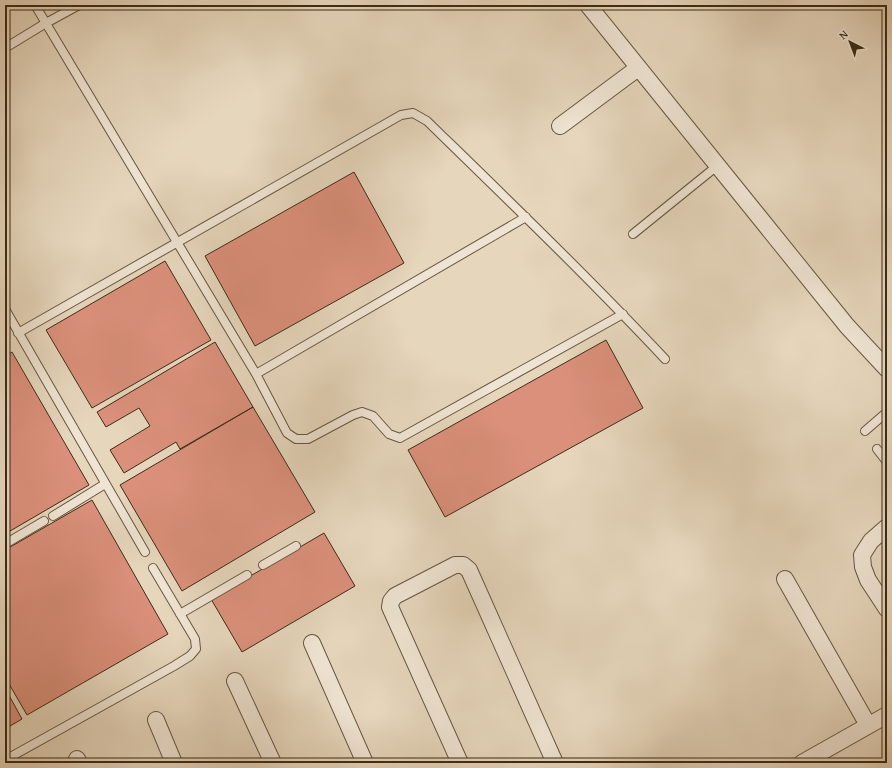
<svg xmlns="http://www.w3.org/2000/svg" width="892" height="768" font-family="'Gentium Book Plus',serif">
  <rect width="100%" height="100%" fill="#e6d6bc"/>
  <filter id="stains"><feTurbulence type="fractalNoise" baseFrequency=".005" numOctaves="4"/><feColorMatrix values="0 0 0 0 .2 0 0 0 0 .09 0 0 0 0 .02 0 0 0 .5 -.17"/></filter>
  <radialGradient id="worn" r=".72"><stop offset=".6" stop-color="#630" stop-opacity="0"/><stop offset="1" stop-color="#630" stop-opacity=".3"/></radialGradient>
  <path fill="#db907b" stroke="#3d2b15" d="M354,172L404,263L255,346L205,256Z
    M165,261L211,340L92,408L46,330Z
    M606,340L643,408L445,517L408,450Z
    M215,342L253,407L180,449L176,442L124,473L110,450L150,426L139,408L106,427L97,412Z
    M12,352L89,485L5,534V356Z
    M253,407L315,512L182,591L120,485Z
    M92,500L168,634L27,715L5,677V550Z
    M324,533L355,586L242,652L211,599Z
    M5,688L22,719L5,729Z"/>
  <g fill="none" stroke-linecap="round" stroke-linejoin="round">
    <defs>
      <path id="service" d="M35,5L256,374L287,433L296,439H308L353,415L362,412L373,416L389,434L400,438L623,314
        M5,48L46,23L79,5
        M633,234L717,166
        M5,309L145,552
        M18,333L401,115L413,113L427,121C507,199 588,277 665,359
        M256,374L526,217
        M865,431L887,412
        M877,449L887,462
        M53,516L105,484
        M5,544L44,521
        M263,565L296,546
        M180,614L247,575
        M5,760L174,666L190,656L196,649L195,639L153,568"/>
      <path id="minor" d="M588,5L847,326L887,369
        M560,126L638,68
        M887,527L871,541L862,555L863,567L868,580L887,609
        M785,579L868,725
        M312,643L365,763
        M235,681L273,763
        M156,720L174,763
        M77,759L79,763
        M460,763L390,607L391,601L395,596L455,565H463L469,570L555,763
        M802,763L887,715"/>
    </defs>
    <use href="#service" stroke="#67563f" stroke-width="10"/>
    <use href="#minor" stroke="#67563f" stroke-width="18"/>
    <use href="#service" stroke="#efe4d3" stroke-width="8"/>
    <use href="#minor" stroke="#efe4d3" stroke-width="16"/>
  </g>
  <rect width="892" height="768" fill="none" stroke="#e6d6bc" stroke-width="20"/>
  <rect x="6" y="6" width="880" height="756" fill="none" stroke="#3d2b15" stroke-width="2"/>
  <rect x="10" y="10" width="872" height="748" fill="none" stroke="#3d2b15"/>
  <g transform="translate(850 42) rotate(318)" stroke="#efe4d3" stroke-width="3" paint-order="stroke">
  <path d="M0-3L7 15L0 10L-7 15Z" fill="#3d2b15"/>
  <text y="-6" font-size="11" font-weight="bold" text-anchor="middle" fill="#3d2b15">N</text>
  </g>
  <rect width="100%" height="100%" filter="url(#stains)"/>
  <rect width="100%" height="100%" fill="url(#worn)"/>
</svg>
